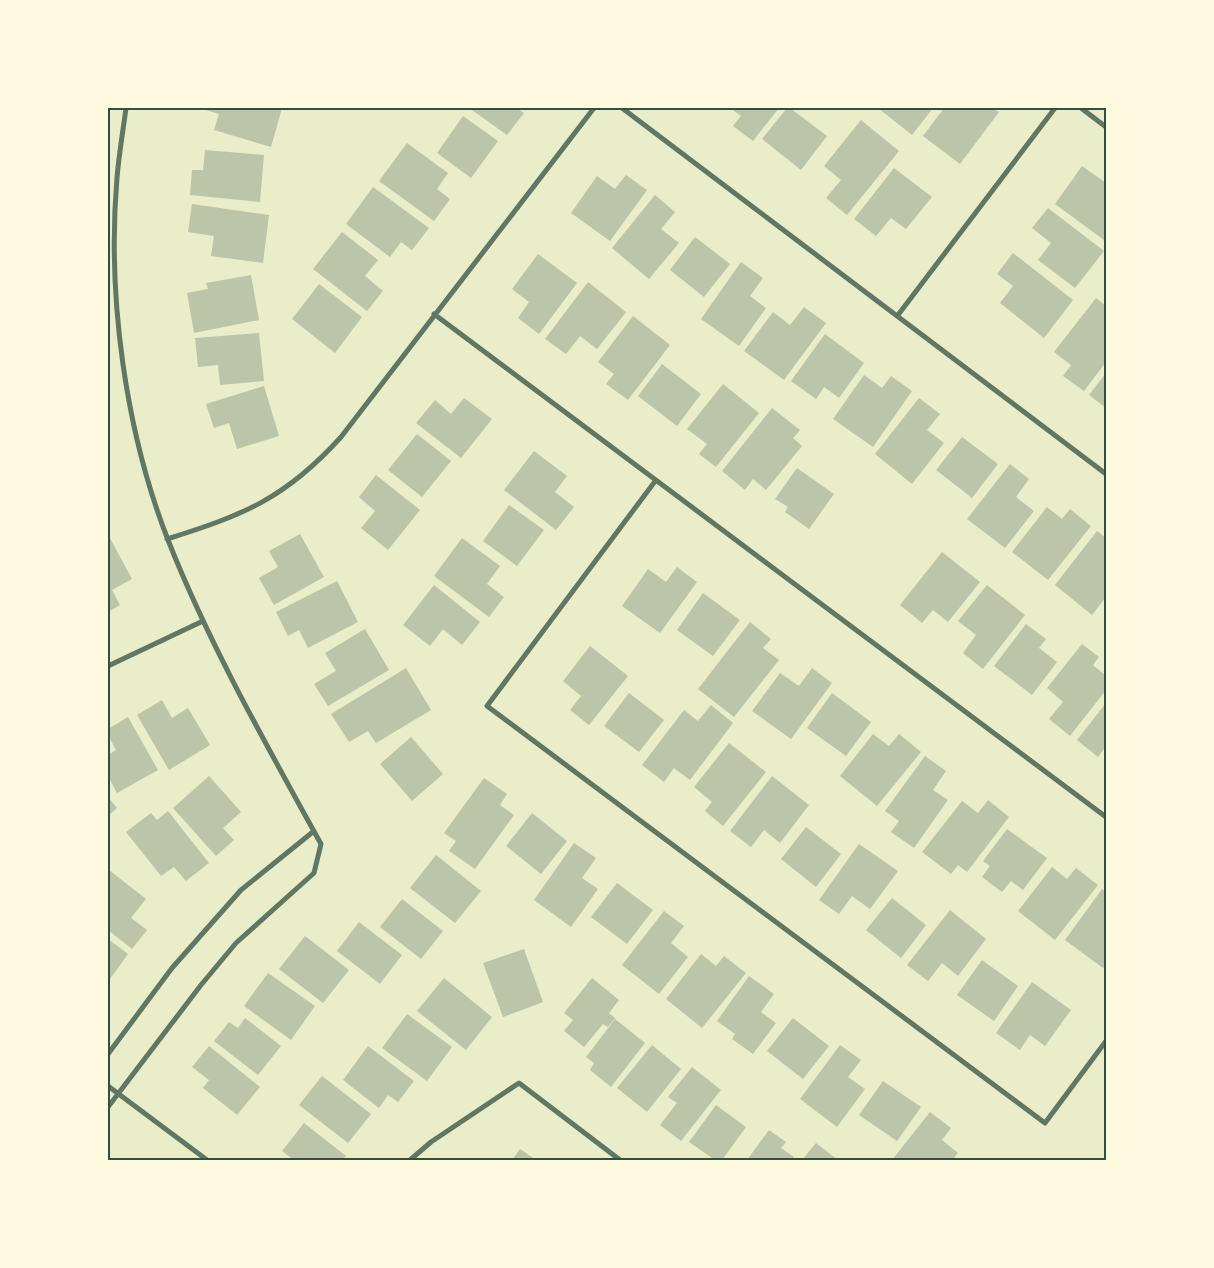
<svg xmlns="http://www.w3.org/2000/svg" width="1214" height="1268" font-family="Inter,sans-serif">
  <rect width="100%" height="100%" fill="#e9edc9"/>
  <path fill="#bcc5a7" d="M199,108H282L271,147L214,130L219,114Z
    M469,108H516L524,113L507,135Z
    M730,108H779L753,141L733,126L741,116Z
    M787,108H790L827,136L801,170L762,139Z
    M878,108H933L912,135Z
    M944,108H992L999,112L960,164L923,136Z
    M463,116L498,141L471,178L437,153Z
    M861,120L899,151L847,215L826,198L841,180L824,166Z
    M407,143L448,173L437,189L450,199L434,221L379,181Z
    M205,150L264,155L260,202L190,195L192,170H203Z
    M1082,166L1106,183V236L1104,240L1055,204Z
    M894,168L932,197L906,229L891,218L876,236L854,219Z
    M626,175L647,190L610,241L571,213L597,176L615,189Z
    M373,187L429,228L412,250L401,242L390,257L346,224Z
    M655,195L675,212L661,229L679,243L649,279L612,248Z
    M192,204L269,215L263,263L211,256L214,236L188,232Z
    M1048,208L1104,251L1075,288L1038,260L1051,243L1032,228Z
    M342,232L378,260L365,276L383,291L367,311L313,269Z
    M695,237L730,264L704,297L670,270Z
    M1013,253L1073,300L1044,338L1000,303L1013,286L997,274Z
    M538,254L577,283L539,334L518,318L529,302L512,289Z
    M741,262L763,278L750,296L766,308L739,346L701,319Z
    M251,275L259,320L194,333L187,293L208,289L206,283Z
    M588,282L626,312L597,349L580,336L566,354L545,339Z
    M319,284L362,317L335,353L292,319Z
    M1096,298L1106,306V362L1084,391L1063,376L1071,365L1054,352Z
    M804,307L826,323L784,380L744,351L773,312L790,325Z
    M633,316L670,345L628,400L606,384L614,374L598,362Z
    M259,333L264,381L220,385L218,365L198,367L195,338Z
    M825,334L864,363L839,398L824,387L816,399L791,381Z
    M662,364L701,394L677,426L638,396Z
    M1106,373V408L1089,395Z
    M864,375L882,388L891,376L912,391L873,447L833,419Z
    M723,384L759,413L716,467L699,454L707,444L687,429Z
    M264,386L279,436L237,449L229,423L214,428L206,404Z
    M464,398L492,419L461,458L416,423L435,400L451,414Z
    M919,398L940,414L927,430L944,443L912,484L875,454Z
    M772,408L800,430L793,438L802,446L766,490L753,479L745,490L722,471Z
    M417,434L451,461L422,497L388,470Z
    M962,437L998,464L972,498L936,470Z
    M534,451L567,476L555,492L574,507L556,530L504,490Z
    M1010,464L1029,479L1016,497L1034,511L1005,548L967,519Z
    M797,468L834,494L809,529L785,512L788,507L775,499Z
    M376,475L420,510L388,550L361,528L375,511L359,497Z
    M509,505L544,530L517,566L483,541Z
    M1047,507L1062,519L1070,509L1091,526L1048,580L1012,552Z
    M1097,531L1106,538V560L1104,564L1106,566V597L1092,615L1055,585Z
    M300,534L324,577L274,605L259,578L278,567L269,551Z
    M110,538L132,579L112,590L120,605L108,612V539Z
    M462,538L500,566L487,584L504,597L489,617L434,576Z
    M942,552L980,582L948,622L933,610L922,623L900,605Z
    M677,567L697,582L660,633L622,606L648,569L666,582Z
    M337,581L358,622L308,648L299,630L288,636L276,612Z
    M434,585L480,622L462,645L443,629L430,646L403,625Z
    M987,585L1025,615L983,669L963,653L976,635L958,621Z
    M703,593L740,620L713,656L677,630Z
    M750,622L771,639L763,648L779,660L734,717L698,689Z
    M1026,624L1046,639L1039,648L1057,662L1032,695L994,666Z
    M365,629L389,670L328,706L314,684L336,671L325,653Z
    M1082,644L1099,657L1093,665L1106,676V690L1070,736L1049,719L1063,702L1047,688Z
    M590,646L628,676L589,725L570,710L581,696L563,681Z
    M406,668L431,710L376,743L368,731L349,742L331,714Z
    M812,668L832,683L791,739L752,711L780,673L799,686Z
    M629,693L664,720L639,752L604,726Z
    M832,693L871,722L846,756L807,728Z
    M162,700L172,718L188,708L210,745L169,770L137,715Z
    M1106,703V746L1098,757L1077,740Z
    M711,705L733,723L690,780L674,768L664,782L642,765L684,710L698,721Z
    M128,717L158,770L117,793L108,776V755L116,750L108,735V729Z
    M873,734L889,746L899,734L921,752L877,806L840,776Z
    M411,737L443,774L412,801L380,764Z
    M729,743L766,772L723,826L705,811L712,802L694,787Z
    M925,756L946,771L933,790L948,800L914,848L891,832L899,821L885,811Z
    M209,776L241,812L223,828L234,840L216,856L173,808Z
    M772,776L809,805L780,843L764,830L751,847L730,831Z
    M484,778L507,794L500,805L514,815L475,869L449,851L456,841L444,833Z
    M108,797L117,808L108,816Z
    M988,800L1009,817L967,872L958,865L951,874L922,852L962,801L978,813Z
    M168,811L209,863L186,881L174,867L161,876L126,832L151,813L157,820Z
    M532,813L567,841L541,874L506,846Z
    M806,827L841,854L816,887L781,859Z
    M1007,829L1047,858L1023,890L1011,881L1002,892L982,877L990,866L983,861Z
    M574,843L596,858L582,878L598,889L571,927L534,900Z
    M859,844L898,871L870,909L852,896L839,914L819,900Z
    M436,855L481,891L455,923L410,888Z
    M1052,867L1067,879L1076,868L1098,885L1055,940L1018,911Z
    M109,870L146,899L131,918L147,930L132,949L108,930V873Z
    M617,883L653,910L627,944L591,917Z
    M1102,889L1106,892V964L1103,968L1065,940Z
    M892,898L926,925L901,958L866,930Z
    M402,899L443,931L421,959L380,927Z
    M950,910L986,939L958,976L942,963L928,981L907,965Z
    M664,911L684,926L671,943L688,957L659,994L622,965Z
    M359,922L402,955L380,984L337,951Z
    M305,936L349,970L323,1003L279,969Z
    M108,939L128,954L110,979L108,977Z
    M524,949L543,1002L503,1017L483,963Z
    M701,954L716,966L724,956L746,973L702,1028L666,999Z
    M982,960L1018,986L994,1021L957,995Z
    M268,973L315,1006L291,1040L244,1006Z
    M749,976L774,994L761,1012L776,1023L753,1054L732,1039L735,1034L717,1021Z
    M444,978L492,1017L466,1050L417,1011Z
    M592,978L619,1000L609,1013L615,1018L608,1027L603,1024L584,1047L564,1031L573,1020L564,1013Z
    M1032,982L1071,1010L1045,1046L1030,1035L1020,1050L996,1033Z
    M407,1014L452,1047L427,1081L382,1048Z
    M245,1018L281,1046L258,1075L214,1041L229,1022L238,1028Z
    M793,1018L829,1046L803,1079L767,1051Z
    M615,1019L645,1043L611,1087L590,1070L594,1063L586,1057Z
    M652,1045L681,1069L647,1112L617,1088Z
    M840,1045L861,1060L848,1077L865,1089L837,1127L800,1099Z
    M209,1046L260,1087L237,1115L203,1088L209,1080L192,1067Z
    M368,1046L414,1081L398,1102L388,1095L379,1108L343,1080Z
    M692,1067L721,1090L681,1141L660,1125L677,1103L668,1097Z
    M322,1076L371,1114L348,1143L299,1105Z
    M883,1081L921,1107L897,1141L859,1115Z
    M716,1105L746,1127L722,1160H715L689,1142Z
    M930,1112L951,1128L942,1140L958,1153L952,1160H892Z
    M304,1123L346,1156L342,1160H294L282,1151Z
    M769,1130L786,1142L781,1148L794,1157L791,1160H747Z
    M816,1143L838,1160H802Z
    M520,1149L536,1160H512Z"/>
  <g fill="none" stroke-linecap="round" stroke-linejoin="round">
    <path stroke="#617663" stroke-width="5" d="M622,108L1106,474
      M1081,108L1106,127
      M434,314L1106,817
      M898,315L1055,108
      M656,480L487,706L1045,1123L1106,1041
      M167,539C244,515 286,498 341,437L594,108
      M108,666L203,621
      M108,1054L172,968L241,890L314,831
      M108,1086L207,1160
      M108,1107L201,985L236,943L314,873L321,844C267,746 209,644 168,540C125,430 107,295 117,178C119,154 123,131 126,108
      M410,1160L431,1142L519,1083L620,1160"/>
  </g>
  <rect width="1214" height="1268" fill="none" stroke="#fefae0" stroke-width="218"/>
  <rect x="109" y="109" width="996" height="1050" fill="none" stroke="#344e41" stroke-width="2"/>
</svg>
